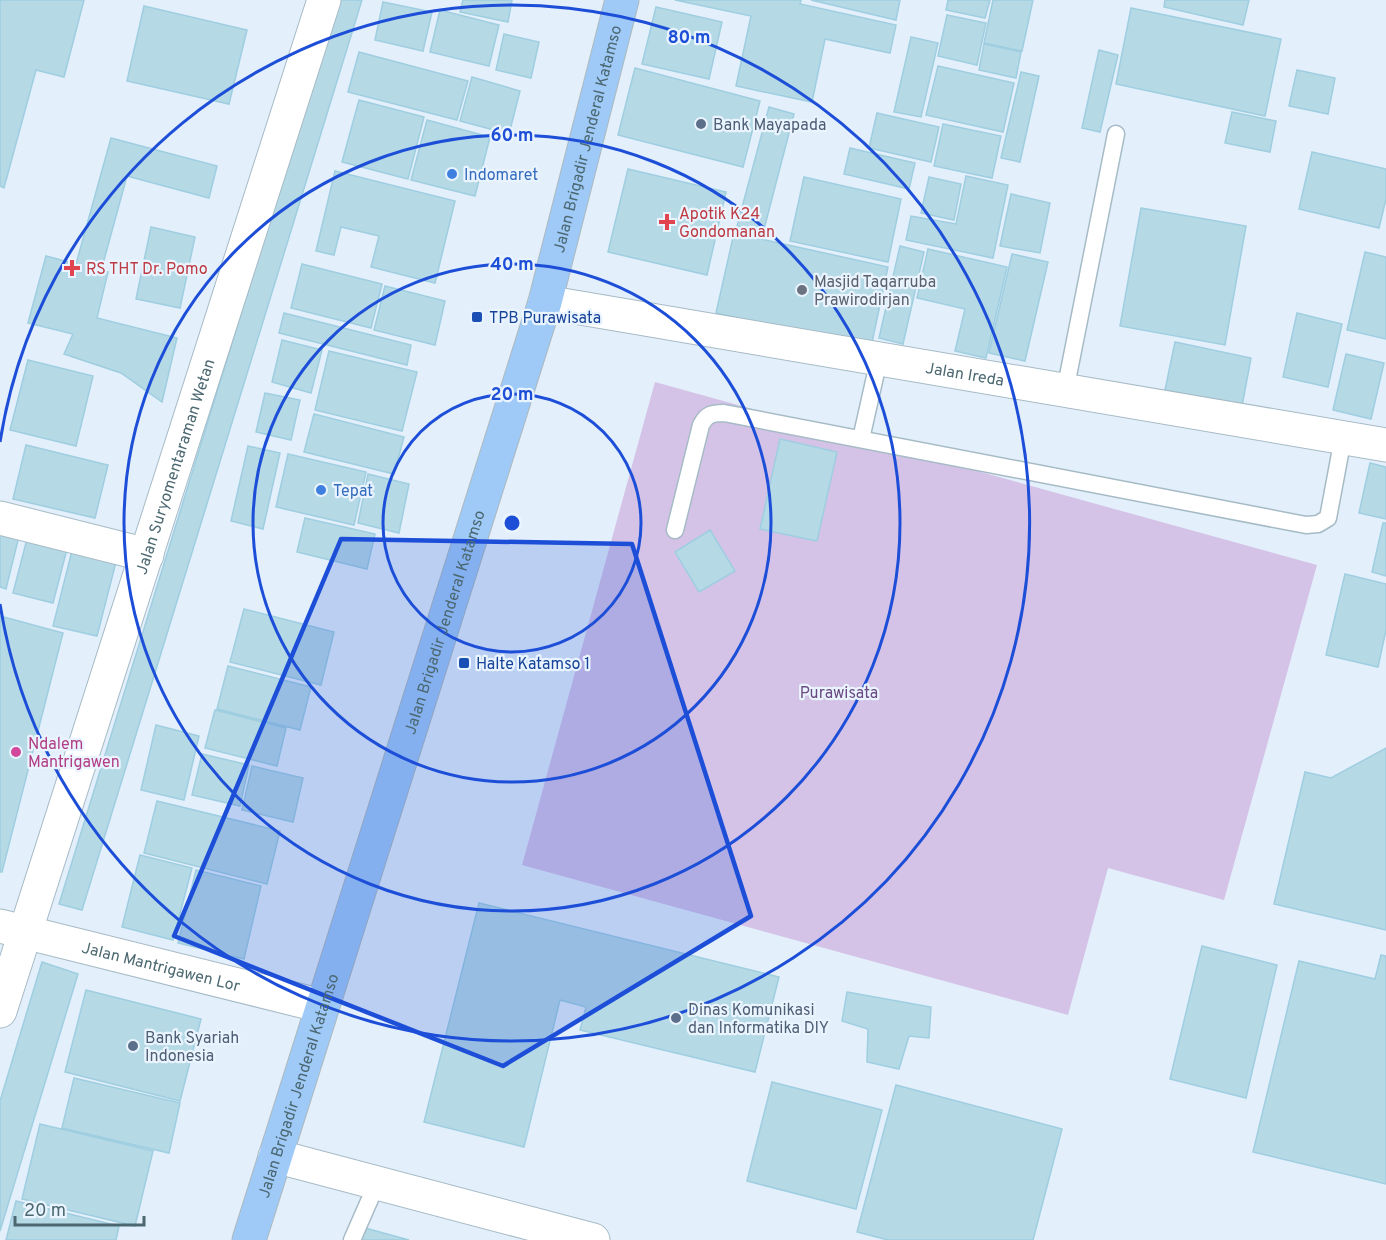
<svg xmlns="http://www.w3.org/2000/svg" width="1386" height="1240" font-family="Overpass,sans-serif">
  <rect width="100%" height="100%" fill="#e3effb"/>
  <path fill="#d4c3e7" d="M655,382L1317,565L1224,900L1108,868L1068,1015L522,865Z"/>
  <path fill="#b6d9e6" stroke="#9ecee0" stroke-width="1.5" d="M0,0H84L64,77L36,70L4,188L0,186Z
    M338,0H362L82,910L59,904Z
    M463,0H512L508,22L460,12Z
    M675,0H801L800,4L896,25L890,53L825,39L812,102L736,86L751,16Z
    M811,0H900L896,20Z
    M948,0H990L985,18L946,10Z
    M993,0H1033L1022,51L984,43Z
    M1165,0H1249L1243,25L1164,7Z
    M383,2L432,12L423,51L375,40Z
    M144,6L247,30L229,104L127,81Z
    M656,7L722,22L709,79L642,64Z
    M1131,8L1281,39L1265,116L1116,84Z
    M440,10L499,25L489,66L430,52Z
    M947,15L986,23L977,65L938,56Z
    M504,34L539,42L531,78L496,70Z
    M911,37L938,43L921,117L894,112Z
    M984,44L1021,52L1016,78L979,70Z
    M1099,50L1118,55L1100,132L1082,128Z
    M359,52L468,81L457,120L348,92Z
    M938,66L1014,83L1003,132L926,115Z
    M635,68L760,101L743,167L618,135Z
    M1297,70L1335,78L1328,114L1289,106Z
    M1021,72L1039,76L1020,162L1001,158Z
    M472,77L520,91L509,134L460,121Z
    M359,100L424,117L408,179L342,162Z
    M769,107L794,114L763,233L737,226Z
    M1232,112L1276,121L1270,152L1225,143Z
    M877,113L939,127L931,162L869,148Z
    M427,120L490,137L475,196L411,180Z
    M943,124L1001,136L992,178L934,166Z
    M111,138L217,166L209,198L127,176L101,271L108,272L97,318L177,338L162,402L121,373L64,354L73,334L28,323L46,256L76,264Z
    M850,148L915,163L909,189L844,174Z
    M1312,152L1386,169V199L1379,228L1299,209Z
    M628,169L726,192L707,275L608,252Z
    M335,171L455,201L435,283L371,267L379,236L341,227L334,255L316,251Z
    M966,176L1008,185L993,258L906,240L911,216L956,224Z
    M804,177L901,199L888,262L790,241Z
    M929,177L961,184L954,220L921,213Z
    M1011,194L1050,203L1040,253L1000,246Z
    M1141,208L1246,226L1225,345L1120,326Z
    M151,227L195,237L180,308L136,299Z
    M734,233L888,267L871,347L716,313Z
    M900,246L924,252L903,344L879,338Z
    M928,249L1007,267L986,358L955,351L965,309L917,298Z
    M1365,252L1386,257V339L1347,330Z
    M1012,254L1048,262L1025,361L989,353Z
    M302,264L382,284L371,328L291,308Z
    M385,286L445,301L435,345L374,330Z
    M284,313L411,345L407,365L279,333Z
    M1297,313L1342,324L1328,387L1283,377Z
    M282,340L322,350L311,393L272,382Z
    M1175,342L1251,358L1242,406L1165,390Z
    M329,351L417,372L402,431L315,410Z
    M1346,354L1384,363L1371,419L1333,410Z
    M28,360L93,376L76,446L10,430Z
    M265,393L300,400L291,440L256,432Z
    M314,414L404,437L394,474L304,452Z
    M780,439L837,452L817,541L760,529Z
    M26,445L108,465L95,518L13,499Z
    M248,446L280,453L263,529L231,521Z
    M288,454L366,472L354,525L276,507Z
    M1370,463L1386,467V519L1359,513Z
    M368,474L409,484L399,533L358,523Z
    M305,518L375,534L367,569L297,552Z
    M1383,523H1386V576L1372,572Z
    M710,530L735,571L699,592L675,552Z
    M0,532L19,536L6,589L0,587Z
    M27,539L67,549L53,603L13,593Z
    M72,551L116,562L97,636L53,626Z
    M1345,574L1386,584V630L1378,667L1326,655Z
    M244,609L334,632L321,685L230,662Z
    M0,616L63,633L2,872H0Z
    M228,666L311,687L300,730L217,709Z
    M215,710L286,728L277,766L205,748Z
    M156,725L199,736L184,800L141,790Z
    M1386,748V930L1274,904L1305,772L1331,778Z
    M202,754L249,765L240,806L192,795Z
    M252,766L303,778L293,822L242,810Z
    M157,801L280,831L267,884L144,853Z
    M140,855L192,868L173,940L122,927Z
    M196,870L261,886L244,959L178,943Z
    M479,903L779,977L755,1072L580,1030L586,1007L560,1000L524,1147L424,1122Z
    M1202,946L1277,965L1246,1098L1170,1079Z
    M1381,955L1386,956V1184L1253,1152L1299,961L1375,979Z
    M42,962L78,974L0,1231V1101Z
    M86,990L201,1019L180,1101L65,1072Z
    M847,992L931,1007L929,1038L909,1036L899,1069L867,1062L868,1029L842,1021Z
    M74,1078L180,1103L169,1153L62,1128Z
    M772,1082L882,1110L856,1209L747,1181Z
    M896,1085L1062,1129L1033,1240H888L857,1232Z
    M40,1124L153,1151L135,1226L22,1199Z
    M16,1201L119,1226L116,1240H6Z
    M365,1228L409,1240H361Z"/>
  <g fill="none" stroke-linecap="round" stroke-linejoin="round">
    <defs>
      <path id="service" d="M1065,391L1116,134
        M861,439L879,359
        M675,530L701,425C707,414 712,413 724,413L1306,525L1318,524L1328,518L1343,438
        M352,1240L377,1183"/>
      <g id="minor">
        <path d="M0,518L147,555"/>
        <path id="s1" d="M0,926L322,1006"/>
        <path id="s2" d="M0,1011L324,0"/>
        <path d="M275,1156L593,1240"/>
      </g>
      <g id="tertiary">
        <path id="s3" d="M545,302L1386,445"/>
      </g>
      <g id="primary">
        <path id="s4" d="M249,1240L545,302L622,0"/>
      </g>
    </defs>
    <use href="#service" stroke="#a6bbc6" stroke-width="19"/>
    <use href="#minor" stroke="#a6bbc6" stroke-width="35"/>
    <use href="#tertiary" stroke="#a6bbc6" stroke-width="35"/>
    <use href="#primary" stroke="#acbabe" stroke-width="35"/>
    <use href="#service" stroke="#fff" stroke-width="16"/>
    <use href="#minor" stroke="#fff" stroke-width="33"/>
    <use href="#tertiary" stroke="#fff" stroke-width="33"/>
    <use href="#primary" stroke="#9fc9f6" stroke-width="33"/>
  </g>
  <path fill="#1d4ed8" fill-opacity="0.2" stroke="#1d4ed8" stroke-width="4.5" stroke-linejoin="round" d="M341,539L632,544L751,916L503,1066L174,936Z"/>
  <g fill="none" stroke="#1d4ed8" stroke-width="3">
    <circle cx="512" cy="523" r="129"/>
    <circle cx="512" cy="523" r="259"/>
    <circle cx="512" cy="523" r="388"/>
    <path d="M0 442A518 518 0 1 1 0 604"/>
  </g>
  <g fill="#5c6f8a" stroke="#e9f4fe" stroke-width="2">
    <circle cx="701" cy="124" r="6"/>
    <circle cx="676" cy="1018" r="6"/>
    <circle cx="133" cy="1046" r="6"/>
  </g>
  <g fill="#3f7fe0" stroke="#e9f4fe" stroke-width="2">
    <circle cx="452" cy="174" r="6"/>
    <circle cx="321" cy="490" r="6"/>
  </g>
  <g fill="#e0444e" stroke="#e9f4fe" stroke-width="2">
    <path d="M664 213h6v6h6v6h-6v6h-6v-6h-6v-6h6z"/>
    <path d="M69 259h6v6h6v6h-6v6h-6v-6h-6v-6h6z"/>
  </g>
  <circle fill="#6b7280" stroke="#e9f4fe" stroke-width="2" cx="802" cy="290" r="6"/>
  <g fill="#1a4fb4" stroke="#e9f4fe" stroke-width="2">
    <rect x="471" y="311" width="12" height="12" rx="3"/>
    <rect x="458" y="657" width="12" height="12" rx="3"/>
  </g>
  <circle fill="#d1479c" stroke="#e9f4fe" stroke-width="2" cx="16" cy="752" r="6"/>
  <g text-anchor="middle" stroke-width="4.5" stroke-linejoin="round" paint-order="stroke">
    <g font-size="16" fill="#4e5e75" stroke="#e9f4fe" text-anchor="start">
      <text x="713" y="130">Bank Mayapada</text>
      <text x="688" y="1015">Dinas Komunikasi<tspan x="688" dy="18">dan Informatika DIY</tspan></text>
      <text x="145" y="1043">Bank Syariah<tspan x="145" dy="18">Indonesia</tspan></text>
    </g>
    <g font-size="16" fill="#4b6871" stroke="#e9f4fe">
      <text dy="6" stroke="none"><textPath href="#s4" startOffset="1152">Jalan Brigadir Jenderal Katamso</textPath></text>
      <text dy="6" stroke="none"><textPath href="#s3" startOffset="426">Jalan Ireda</textPath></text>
      <text dy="6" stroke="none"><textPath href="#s2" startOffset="572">Jalan Suryomentaraman Wetan</textPath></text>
      <text dy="6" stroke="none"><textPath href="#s4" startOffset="648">Jalan Brigadir Jenderal Katamso</textPath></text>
      <text dy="6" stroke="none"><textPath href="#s1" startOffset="166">Jalan Mantrigawen Lor</textPath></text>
      <text dy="6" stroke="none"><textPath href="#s4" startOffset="162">Jalan Brigadir Jenderal Katamso</textPath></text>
    </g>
    <g font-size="16" fill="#366cbe" stroke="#e9f4fe" text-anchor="start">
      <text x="464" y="180">Indomaret</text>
      <text x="333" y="496">Tepat</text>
    </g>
    <g font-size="16" fill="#be3a42" stroke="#e9f4fe" text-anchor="start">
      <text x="679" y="219">Apotik K24<tspan x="679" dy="18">Gondomanan</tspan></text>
      <text x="86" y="274">RS THT Dr. Pomo</text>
    </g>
    <g font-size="16" fill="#5b616d" stroke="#e9f4fe" text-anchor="start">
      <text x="814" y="287">Masjid Taqarruba<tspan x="814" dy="18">Prawirodirjan</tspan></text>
    </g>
    <g font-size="16" fill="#164399" stroke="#e9f4fe" text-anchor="start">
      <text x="489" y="323">TPB Purawisata</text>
      <text x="476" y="669">Halte Katamso 1</text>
    </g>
    <g font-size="16" fill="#6b4982" stroke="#e9f4fe">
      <text x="839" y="698">Purawisata</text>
    </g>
    <g font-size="16" fill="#b23c85" stroke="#e9f4fe" text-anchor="start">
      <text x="28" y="749">Ndalem<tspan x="28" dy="18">Mantrigawen</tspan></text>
    </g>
  </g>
  <circle cx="512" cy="523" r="9" fill="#1d4ed8" stroke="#e9f4fe" stroke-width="3"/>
  <g font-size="18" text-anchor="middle" font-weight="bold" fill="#1d4ed8" stroke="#e9f4fe" stroke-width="4.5" stroke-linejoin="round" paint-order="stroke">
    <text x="689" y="43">80 m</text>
    <text x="512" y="141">60 m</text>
    <text x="512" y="270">40 m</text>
    <text x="512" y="400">20 m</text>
  </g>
  <path d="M15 1216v9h129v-9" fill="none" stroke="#4b6871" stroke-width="3"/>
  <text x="24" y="1216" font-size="18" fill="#4b6871" stroke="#e9f4fe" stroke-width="4.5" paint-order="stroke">20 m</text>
</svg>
